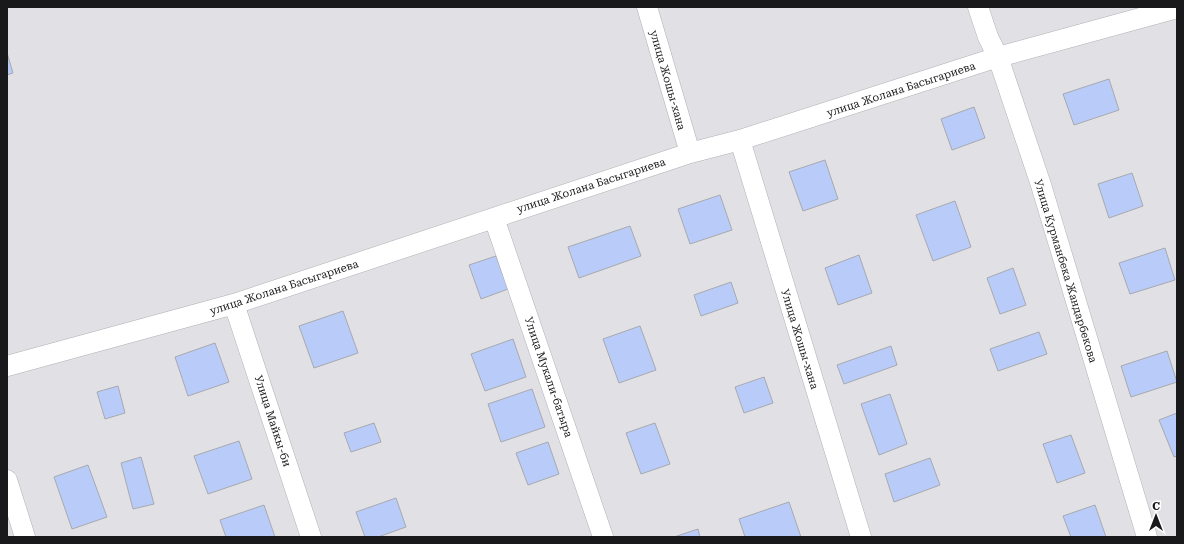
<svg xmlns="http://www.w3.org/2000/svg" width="1184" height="544" font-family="'Roboto Serif',serif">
  <rect width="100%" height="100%" fill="#e0e0e5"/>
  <path fill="#b9ccf9" stroke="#a7a9ae" d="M7,53L13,73L7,75Z
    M1109,79L1119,110L1074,125L1063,94Z
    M974,107L985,138L952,150L941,119Z
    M825,160L838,199L803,211L789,172Z
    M1132,173L1143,206L1109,218L1098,184Z
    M720,195L732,230L690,244L678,209Z
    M955,201L971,247L933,261L916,215Z
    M630,226L641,256L579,278L568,247Z
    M1165,248L1175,280L1130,294L1119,263Z
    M859,255L872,293L838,305L825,268Z
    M496,256L508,289L481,299L469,265Z
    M1013,268L1026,305L1000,314L987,278Z
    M731,282L738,303L701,316L694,295Z
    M343,311L358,353L314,368L299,326Z
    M640,326L656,370L619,383L603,339Z
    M1039,332L1047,354L998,371L990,349Z
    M513,339L526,377L485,391L471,354Z
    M215,343L229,382L188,396L175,357Z
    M891,346L897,365L844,384L837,365Z
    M1167,351L1177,382L1131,397L1121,366Z
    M764,377L773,403L744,413L735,387Z
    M118,386L125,413L105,419L97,392Z
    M532,389L545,427L501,442L488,404Z
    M890,394L907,444L879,455L861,404Z
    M1177,413V456L1174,457L1159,420Z
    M374,423L381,442L351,452L344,433Z
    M655,423L670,464L641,474L626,433Z
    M1071,435L1085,473L1057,483L1043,444Z
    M239,441L252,479L208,494L194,456Z
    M548,442L559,474L528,485L516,453Z
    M141,457L154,504L133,509L121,463Z
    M930,458L940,485L894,502L885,474Z
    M88,465L107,517L72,529L54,477Z
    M396,498L406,527L378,537H365L356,512Z
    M789,502L801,537H745L739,519Z
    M264,505L275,537H226L220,520Z
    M1095,505L1106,537H1071L1063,516Z
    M698,529L700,537H674Z"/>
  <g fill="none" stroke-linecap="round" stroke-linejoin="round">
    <defs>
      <path id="minor" d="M647,7L690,153
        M978,7L988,37L998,57L1041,185L1147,537
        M740,140L861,537
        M494,218L603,537
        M234,304L311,537
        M7,366L234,304L690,153L740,140L998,57L1177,8
        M7,480L25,537"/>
    </defs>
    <use href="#minor" stroke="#b1b0b5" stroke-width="21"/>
    <use href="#minor" stroke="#fff" stroke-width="20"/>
  </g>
  <g text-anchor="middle" stroke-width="4" stroke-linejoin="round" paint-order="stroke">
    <g font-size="11" fill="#19191b" stroke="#fff">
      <text transform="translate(668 80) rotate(74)" y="4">улица Жошы-хана</text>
      <text transform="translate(901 89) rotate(-18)" y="4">улица Жолана Басыгариева</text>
      <text transform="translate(591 185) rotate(-18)" y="4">улица Жолана Басыгариева</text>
      <text transform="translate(1066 271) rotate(73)" y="4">Улица Курманбека Жандарбекова</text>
      <text transform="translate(284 287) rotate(-18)" y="4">улица Жолана Басыгариева</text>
      <text transform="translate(800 339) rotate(73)" y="4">Улица Жошы-хана</text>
      <text transform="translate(549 377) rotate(71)" y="4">Улица Мукали-батыра</text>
      <text transform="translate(273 421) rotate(72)" y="4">Улица Майкы-би</text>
    </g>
  </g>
  <rect width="1184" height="544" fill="none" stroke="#19191b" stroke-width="16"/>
  <g transform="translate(1156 516)" stroke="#ffffff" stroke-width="3" paint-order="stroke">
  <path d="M0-3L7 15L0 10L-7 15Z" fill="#19191b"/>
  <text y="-6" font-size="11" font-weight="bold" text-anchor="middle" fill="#19191b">С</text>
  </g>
</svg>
